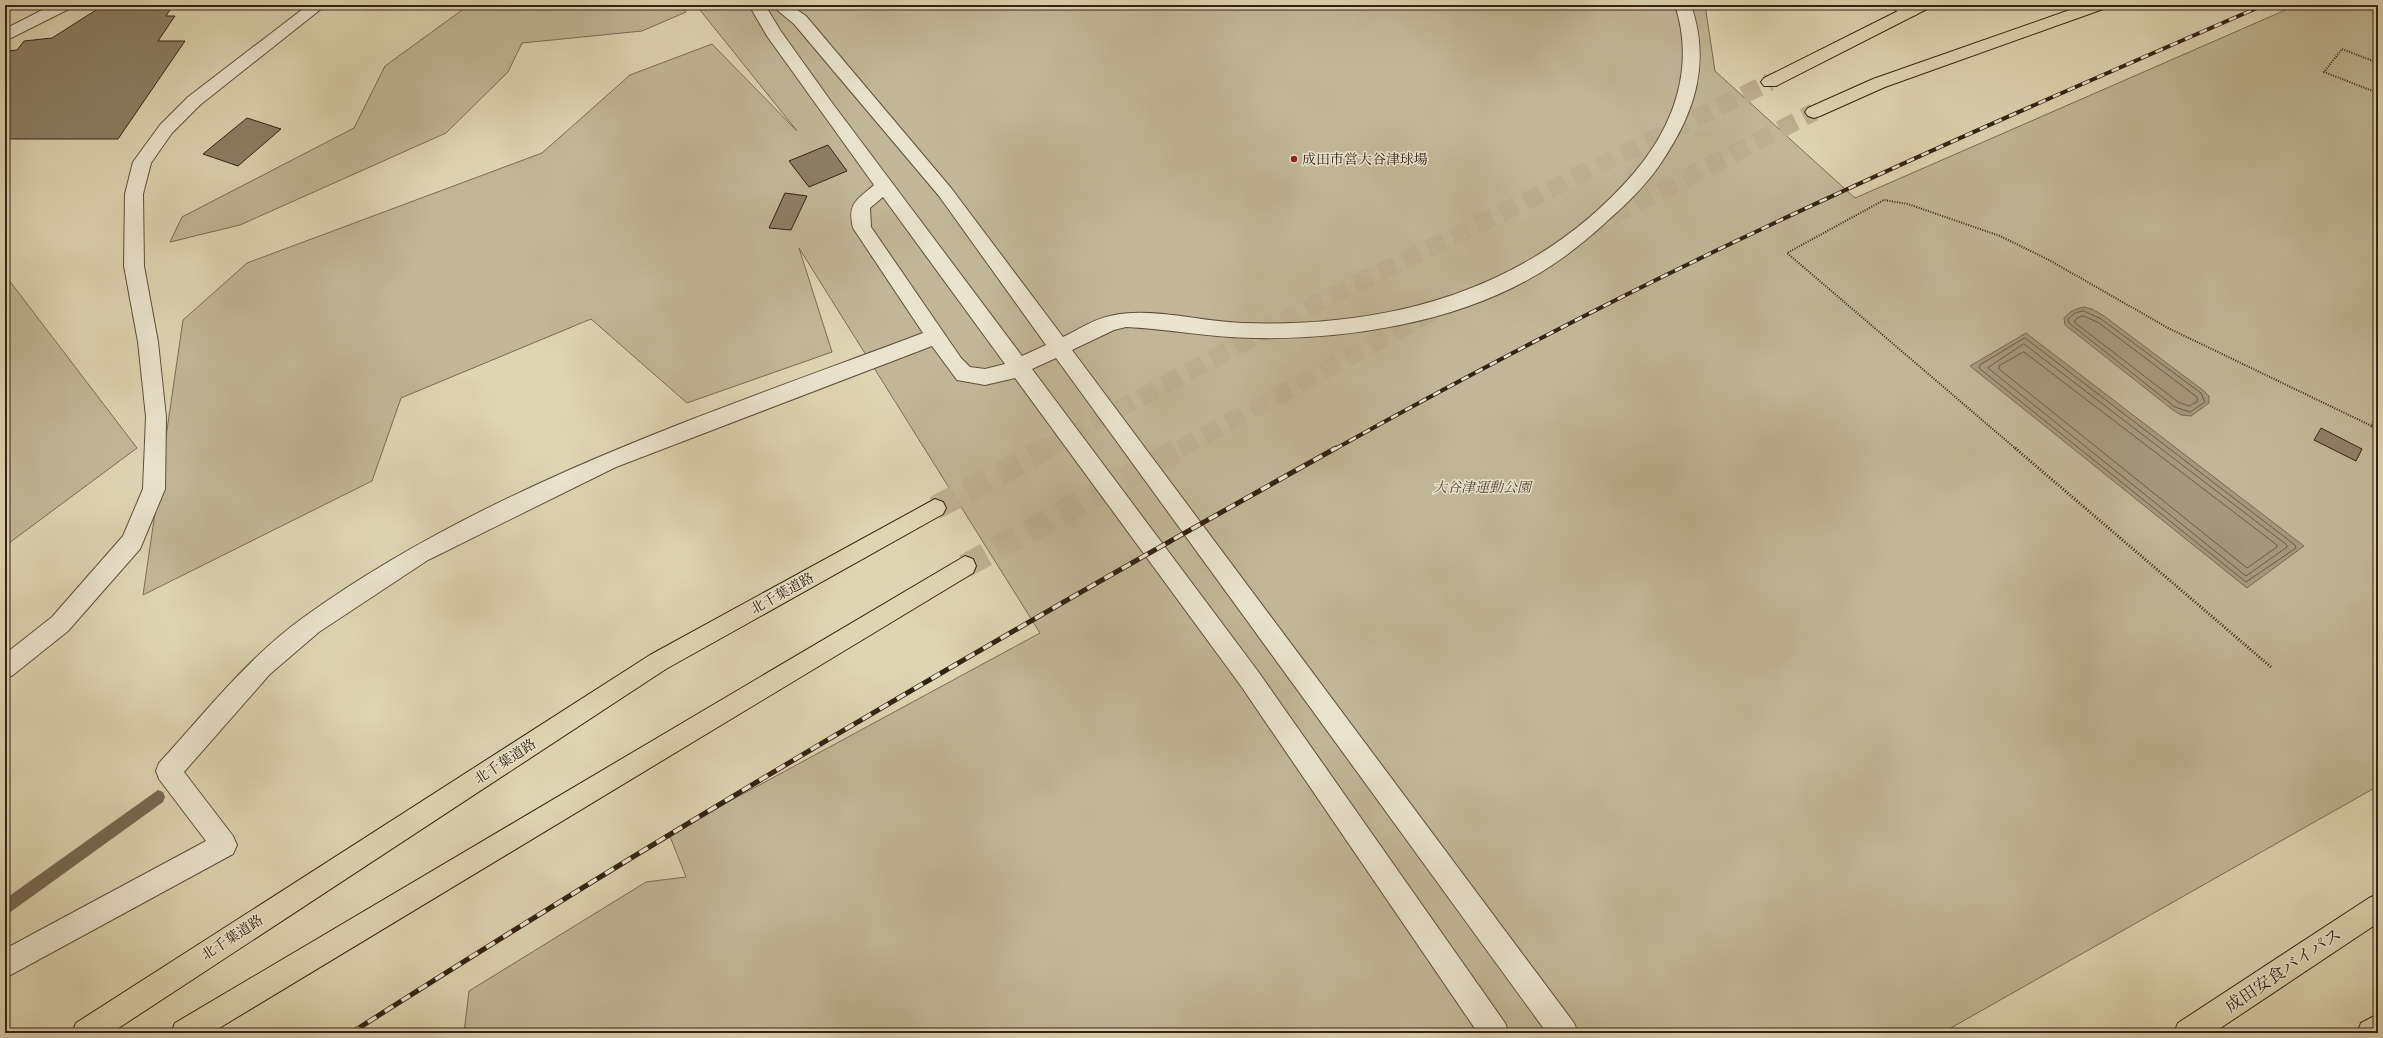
<svg xmlns="http://www.w3.org/2000/svg" width="2383" height="1038" font-family="'Libre Caslon Text','Noto Serif JP',serif">
  <rect width="100%" height="100%" fill="#ded5b3"/>
  <filter id="stains"><feTurbulence type="fractalNoise" baseFrequency=".005" numOctaves="4"/><feColorMatrix values="0 0 0 0 .2 0 0 0 0 .09 0 0 0 0 .02 0 0 0 .5 -.17"/></filter>
  <radialGradient id="worn" r=".72"><stop offset=".6" stop-color="#630" stop-opacity="0"/><stop offset="1" stop-color="#630" stop-opacity=".3"/></radialGradient>
  <path fill="#c1b798" stroke="#7a6c56" d="M469,5H681L686,12L642,31L522,43L508,72L446,133L240,225L170,242L182,217L354,128L385,66Z
    M696,5H1705L1715,71L1855,198L2297,5H2378V786L1942,1033H464L469,991L646,882L686,877L669,834L1040,633L799,248L832,352L687,403L591,319L401,398L372,481L143,595L183,320L247,263L542,153L630,75L712,44L797,131Z
    M5,275L137,448L5,546Z"/>
  <path fill="#a4987d" stroke="#776953" d="M2084,307L2092,309L2104,316L2204,391L2209,396V403L2191,416L2181,415L2173,410L2065,325L2064,318C2070,311 2075,309 2084,307Z
    M2026,333L2304,546L2247,588L1970,366Z"/>
  <g fill="none" stroke-linecap="round" stroke-linejoin="round">
    <path stroke="#6c5d48" stroke-width="1" d="M2084,311L2101,319L2201,393L2205,402L2190,412L2175,407L2069,323L2068,319L2075,313Z
      M2084,316L2099,323L2197,397L2198,401L2189,406L2178,402L2074,322L2077,318Z
      M2025,338L2295,545L2296,548L2246,582L1979,368L1980,365Z
      M2024,344L2287,545V547L2246,576L1988,368Z
      M2024,352L2277,545V547L2247,568L1999,369V366Z"/>
    <path fill="#776953" fill-rule="evenodd" d="M158,790L163,792L165,797L163,802L5,916V899Z"/>
  </g>
  <path fill="#8c7f66" stroke="#342213" d="M104,5H173L166,16H175L158,41H185L118,139H5V51L17,50L24,41L52,38Z
    M247,118L281,129L238,166L203,154Z
    M828,145L847,171L809,187L789,161Z
    M785,193L807,196L791,230L769,228Z
    M2321,428L2362,449L2356,461L2314,440Z"/>
  <g fill="none" stroke-linecap="round" stroke-linejoin="round">
    <path stroke="#bcb193" stroke-width="18" stroke-dasharray="18 9" stroke-linecap="butt" d="M1588,229L1814,112
      M1045,449L1309,307L1770,82
      M1180,449L1441,307"/>
    <path stroke="#bcb193" stroke-width="24" stroke-dasharray="24 12" stroke-linecap="butt" d="M935,508L1047,448
      M965,566L1182,448"/>
    <defs>
      <path id="minor" d="M52,5H73L71,8L5,41V29Z
        M308,5H326L200,105L172,133L151,163L143,194L144,266L158,342L166,417L165,489L140,549L68,631L13,675L5,679V654L52,617L123,536L143,489L146,417L138,342L124,266L125,194L133,162L160,125L188,97Z
        M749,5H765L780,30L830,100L1022,356L1046,345L939,196L794,24L771,5H790L806,16L951,188L1063,337C1078,330 1094,319 1110,316C1150,306 1201,322 1243,323C1392,328 1534,289 1634,173C1675,125 1695,66 1675,5H1691C1711,63 1695,113 1661,163C1646,186 1625,205 1604,224C1582,244 1558,263 1531,278C1452,323 1345,340 1255,338C1212,338 1169,329 1126,327L1114,330L1072,350L1574,1023L1578,1033H1547L1056,358L1032,369L1257,670L1505,1023L1509,1033H1478L1241,686L1015,378L985,385L957,380L932,346L616,467L428,560L319,632L270,674L184,772L233,836L237,845L233,854L5,978V949L206,841L159,779L156,771L159,763C205,713 248,657 304,617C487,485 713,412 923,333L853,228C847,203 857,200 874,185L767,36ZM883,197L1005,364L985,369L970,367L961,358L871,227L870,208Z
        M1891,5H1911L1918,11L1916,15C1907,17 1896,13 1891,5Z"/>
      <path id="major" d="M2378,894V923L2213,1033H2174L2178,1023L2369,898Z
        M2378,1014V1033H2357L2361,1023Z"/>
      <path id="highway" d="M1910,5H1931L1929,8L1776,86H1764L1761,82L1764,78Z
        M2084,5H2108L2106,8L1885,87L1820,116L1814,118L1808,116L1805,112L1808,108L1873,79Z
        M935,499L943,502L946,508L943,514L666,669L111,1033H72L76,1023L650,655Z
        M965,556L973,559L976,566L973,573L211,1033H171L175,1023Z"/>
    </defs>
    <use href="#minor" stroke="#5e4f3b" stroke-width="2"/>
    <use href="#major" stroke="#342213" stroke-width="2"/>
    <use href="#highway" stroke="#342213" stroke-width="2"/>
    <path stroke="#342213" stroke-width="2" stroke-dasharray="1 1.5" stroke-linecap="butt" d="M2378,63L2342,49L2324,72L2378,93
      M2371,427L2378,411
      M2016,449L1787,253L1884,200L1908,204L2000,236L2049,260L2168,328L2378,429"/>
    <path stroke="#342213" stroke-width="3" stroke-dasharray="1 2" stroke-linecap="butt" d="M2015,448L2271,667"/>
    <use href="#minor" fill="#eae4ce" fill-rule="evenodd"/>
    <use href="#major" fill="#ded5b3" fill-rule="evenodd"/>
    <use href="#highway" fill="#ded5b3" fill-rule="evenodd"/>
    <defs>
      <path id="rail-far1" d="M1335,449C1457,381 1581,316 1707,255C1890,167 2077,86 2264,5"/>
      <path id="rail" d="M351,1033C673,827 1002,634 1336,448"/>
    </defs>
    <use href="#rail-far1" stroke="#342213" stroke-width="4"/>
    <use href="#rail" stroke="#342213" stroke-width="5"/>
    <use href="#rail-far1" stroke="#eae4ce" stroke-width="2.5" stroke-dasharray="8" stroke-linecap="butt"/>
    <use href="#rail" stroke="#eae4ce" stroke-width="3.5" stroke-dasharray="10" stroke-linecap="butt"/>
  </g>
  <circle fill="#8f2418" stroke="#eae4ce" stroke-width="1.5" cx="1294" cy="159" r="4"/>
  <g text-anchor="middle" stroke-width="3" stroke-linejoin="round" paint-order="stroke">
    <g font-size="14" fill="#342213" stroke="#eae4ce" text-anchor="start">
      <text x="1302" y="164">成田市営大谷津球場</text>
    </g>
    <g font-size="14" font-style="italic" fill="#574734" stroke="#eae4ce">
      <text x="1482" y="492">大谷津運動公園</text>
    </g>
    <g font-size="14" fill="#342213" stroke="#eae4ce">
      <text transform="translate(782 593) rotate(-29)" y="5">北千葉道路</text>
      <text transform="translate(505 761) rotate(-33)" y="5">北千葉道路</text>
      <text transform="translate(232 937) rotate(-33)" y="5">北千葉道路</text>
    </g>
    <g font-size="17" fill="#342213" stroke="#eae4ce">
      <text transform="translate(2283 970) rotate(-34)" y="6">成田安食バイパス</text>
    </g>
  </g>
  <rect width="2383" height="1038" fill="none" stroke="#ded5b3" stroke-width="20"/>
  <rect x="6" y="6" width="2371" height="1026" fill="none" stroke="#342213" stroke-width="2"/>
  <rect x="10" y="10" width="2363" height="1018" fill="none" stroke="#342213"/>
  <rect width="100%" height="100%" filter="url(#stains)"/>
  <rect width="100%" height="100%" fill="url(#worn)"/>
</svg>
